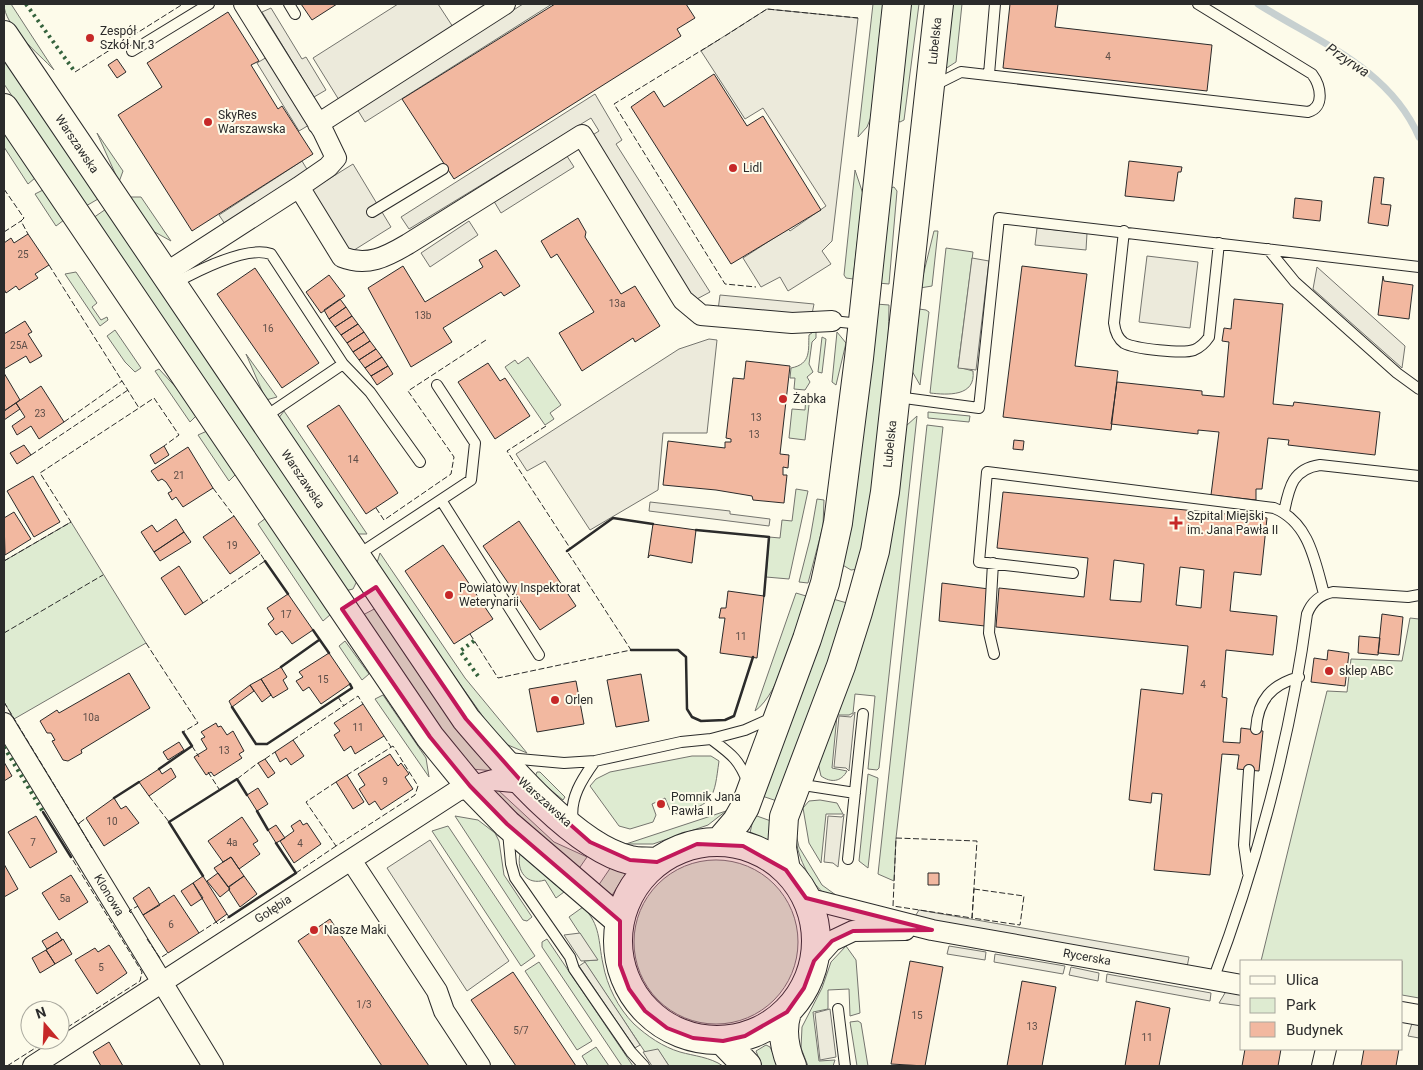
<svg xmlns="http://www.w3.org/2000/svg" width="1423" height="1070" font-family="Roboto,sans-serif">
  <rect width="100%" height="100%" fill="#fdfbea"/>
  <path fill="#deebd1" stroke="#74746e" d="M4,4H11L54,70C39,54 4,26 4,4Z
    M873,4H883L871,117L867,127L858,137Z
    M908,4H919L904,120L900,122L896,120Z
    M952,4H962L956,62L945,69Z
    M4,59L98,199L86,206L4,84Z
    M4,131L35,178L28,184L4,147Z
    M97,133L123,171L119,182Z
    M855,170L863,194L853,279L846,278L844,275Z
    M894,187L897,191L889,284L878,283L890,188Z
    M43,190L64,220L56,226L35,194Z
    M128,197H141L171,241L151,230Z
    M106,209L357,581L353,589L345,591L93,218Z
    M934,231H938L932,286L920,288Z
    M946,248L973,252L958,367L973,371C976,397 947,395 930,393Z
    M76,272L97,303L92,307L101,320L107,317L108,320L100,326L65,274Z
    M876,304L889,305C888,393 875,483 858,569L851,570L841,564Z
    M919,309L926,310L929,312L920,385L912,371Z
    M115,330L141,368L135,372L125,362L107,336Z
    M816,330V338L812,342L809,364L813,372L807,377L810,382L805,390L794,389L795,378H790L791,368C812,364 808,349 809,335Z
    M837,332L846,343L836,385L832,382Z
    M822,337L826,339L822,373L818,372Z
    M246,354L277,397L266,400Z
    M528,357L561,405L550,413L554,419L545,425L505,367L515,360L518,364Z
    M159,369L184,396L197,415L190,422L155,371Z
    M806,396H810L805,440L789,438L792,409L805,410Z
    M284,411L367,534H355L278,419Z
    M928,412L970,416L969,422L928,418Z
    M917,416L879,768L877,770L868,769L875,696L855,694L853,713L849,715H837L832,768L847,771C841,782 831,783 821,776L818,763C838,711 859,659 874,605C890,546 900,487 906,426Z
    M927,425L943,427L896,838L894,881L878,874Z
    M207,431L236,474L229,481L198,435Z
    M796,489L808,491L789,579L766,577L769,537L780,538L782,520L792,521Z
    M817,499L824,500L823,526L808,583L799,582L810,539Z
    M266,518L331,614L323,621L258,524Z
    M71,522L146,643L14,719L4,702V561Z
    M380,553L465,678L527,753L508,745L489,725L376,566Z
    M796,593L806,596C796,627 781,692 755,711Z
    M833,599L847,603L840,631L777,801L762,796Z
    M376,608L495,771L471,769L455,750L363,615Z
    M1410,618L1419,619V998L1402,995V961H1261L1327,691L1347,692L1351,659L1402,661Z
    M345,641L369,674L362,680L339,646Z
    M383,695L426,758L429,777L375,699Z
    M692,756H711L719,761C714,797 715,804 677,814L670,810L665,798L652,804L656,815L653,822L630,829L619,826L590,786L596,779L610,772Z
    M537,772H540L565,797L563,800L535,777Z
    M868,774L878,778L868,868L859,861Z
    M495,790H498L554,842L587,857L578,870L494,792Z
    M820,800L837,803L843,814H826L821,863L809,843L803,808L809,801Z
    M726,811L708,825L653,844H626Z
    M754,815L771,821L769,841L750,833Z
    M455,816L478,820L495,833L499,841L504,875L532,917L527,921L523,920Z
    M448,826L535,956L521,966L432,831Z
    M796,834L799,847L822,885L844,901C838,899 830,897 825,894C810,883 795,853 796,834Z
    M520,854L564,892L556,898L545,880C527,886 516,871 520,854Z
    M634 942a82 82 0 1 1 164 0a82 82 0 1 1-164 0Z
    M611,867L626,873L611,897L598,886Z
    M583,907C601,925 598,941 603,964C607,986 618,1008 634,1024C647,1036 663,1047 680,1052C694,1056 710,1057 723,1066H669L658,1050L645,1052L584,961L597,960L569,917Z
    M547,939L633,1066H622L542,947V942Z
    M846,946L856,960L860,1013L850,1016L849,989L828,990V1009L813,1012L819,1061L835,1060L833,1066H808L801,1048L802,1027L822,988L831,962Z
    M539,962L592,1041L577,1050L525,971Z
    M858,1021L861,1023L868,1066H857L850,1022Z
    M766,1045L770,1047L779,1066H762L756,1051Z
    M596,1047L609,1066H588L582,1056Z"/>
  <path fill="#eceadb" stroke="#74746e" d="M398,4H438L453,27L339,100L313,58Z
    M523,4H552L365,122L357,109Z
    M271,8L302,59L306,57L326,90L314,97L262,12Z
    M767,9L858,18L832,241L822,251L831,264L788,291L780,277L761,287L743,258L788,229L790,231L826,206L763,108L745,119L701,51Z
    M267,57L309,125L299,131L257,63Z
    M595,94L622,140L616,144L710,292L695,300L591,136L599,131L591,118L409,229L401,217Z
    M565,153L574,167L501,213L492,198Z
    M302,161L308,171L225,224L219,215Z
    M353,164L391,227L335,262L295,200Z
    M469,221L478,235L430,267L421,253Z
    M1037,228L1087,233L1086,250L1035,245Z
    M1147,256L1198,262L1190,328L1139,322Z
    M972,258L989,261L976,370L958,368Z
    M1317,267L1405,346L1402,368L1313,289Z
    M720,295L814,304L812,314L790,318L718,310Z
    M709,339L717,340L707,433H663L658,490L590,530L545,461L527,471L516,454L679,349Z
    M650,502L730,511V514L770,519L769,526L649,511Z
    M855,712L849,771L846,768L834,767L839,716L851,717Z
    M844,814L838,867L833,863L824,862L828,816L842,817Z
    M430,840L509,961L467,991L387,868Z
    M919,910L1189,957L1187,967L914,918Z
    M580,933L598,960L581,961L564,935Z
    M949,946L986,952L985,960L947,954Z
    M995,954L1065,966L1063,974L994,962Z
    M585,962L623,1019L640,1045L635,1048L579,966Z
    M1071,967L1099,973L1098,981L1069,975Z
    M1107,974L1211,993L1210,1001L1106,982Z
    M1228,988L1242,990V1006L1219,1003Z
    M830,1009L836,1057L820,1060L815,1013Z
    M1413,1020L1419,1022V1038L1408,1036Z
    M658,1049L669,1066H652L643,1052Z"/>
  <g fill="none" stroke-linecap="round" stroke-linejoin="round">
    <path stroke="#c7d0d0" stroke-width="7" d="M1258,4C1318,42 1389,68 1419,137"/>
  </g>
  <path fill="#f2b8a0" stroke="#2b2b2b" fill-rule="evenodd" d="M301,4H337L312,20Z
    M555,4H686L695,18L677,29L681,36L454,179L402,99Z
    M1010,4H1058L1055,27L1212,45L1207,91L1003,68Z
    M228,12L259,61L251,65L278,109L282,106L313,154L192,231L118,115L162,87L147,63Z
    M117,59L126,72L117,78L108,65Z
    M714,74L747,126L763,116L821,210L731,264L631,107L654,91L664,107Z
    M1129,161L1182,167L1181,172H1178L1174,201L1125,196Z
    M1374,177L1384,178L1381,204L1391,205L1388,226L1368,223Z
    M1295,198L1322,201L1320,221L1293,218Z
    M578,218L586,232L585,237L621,294L635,286L660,326L635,342L633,338L582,371L559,333L594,312L557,254L551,258L541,241Z
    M28,234L49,265L35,274L38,278L19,290L16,286L6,293L4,289V243L11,238L14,243Z
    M496,250L520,286L504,296L501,292L443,328L452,342L411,367L368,288L403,266L425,302L483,267L479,260Z
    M1022,266L1087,274L1075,366L1118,371L1111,430L1003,417Z
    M255,268L319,363L282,388L217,294Z
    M329,275L345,296L321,313L306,292Z
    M1383,276L1384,281L1413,285L1409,319L1378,315Z
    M340,299L346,307L329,319L324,310Z
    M1234,299L1283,304L1273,404L1293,406L1294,402L1380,412L1375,455L1288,445L1289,440L1268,438L1262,489H1256V500L1211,495L1219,432L1198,430V434L1111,424L1117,382L1202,391V395L1224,397L1229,342L1222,341L1224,328L1231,329Z
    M346,307L352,316L335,327L329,319Z
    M352,316L358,324L341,335L335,327Z
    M25,321L32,332L28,334L42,356L30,363L26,356L4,369V334Z
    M358,324L364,332L347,343L341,335Z
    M364,332L370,341L353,352L347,343Z
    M370,341L376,349L359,360L353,352Z
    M376,349L382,357L365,368L359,360Z
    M382,357L388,366L371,376L365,368Z
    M746,361L790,366L780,454L789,455L788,468L783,467V475H787L784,503L753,500L752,496L716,490L663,485L668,441L725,448V442H731V439L726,438L733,378L744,379Z
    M488,363L500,381L505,378L530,416L495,439L458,382Z
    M388,366L393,374L377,385L371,376Z
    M4,373L20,400L4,411Z
    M41,386L64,422L39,439L31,426L17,435L12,426L25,417L16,403Z
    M16,403L20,409L4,420V411Z
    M339,405L398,493L366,514L307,426Z
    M1014,440L1024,441L1023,450L1013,449Z
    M24,445L31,455L17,464L10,453Z
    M164,446L169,455L155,464L150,455Z
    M188,447L213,488L183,507L176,497L172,500L168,493L172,491L166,482L162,479L158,481L151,471Z
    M33,476L60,522L34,537L7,491Z
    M1003,492L1267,518L1261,575L1234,572L1230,611L1277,616L1273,655L1226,650L1222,697L1227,698L1223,742L1240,743L1241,728L1263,731L1259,771L1237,769L1239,755L1222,754L1210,875L1154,870L1162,794L1152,793L1151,803L1129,800L1141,689L1183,694L1188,646L996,627L999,588L1084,597L1088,558L997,548ZM1114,560L1144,564L1141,602L1110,600ZM1180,567L1204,570L1201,608L1176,605Z
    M14,512L31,539L5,555L4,518Z
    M234,516L260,553L230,574L203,537Z
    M176,519L184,532L154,552L141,532L152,525L157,532Z
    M519,521L576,606L540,630L483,546Z
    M653,524L696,530L692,563L650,555L648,558Z
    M184,532L191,542L160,561L154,552Z
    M443,545L493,619L454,644L405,571Z
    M179,566L203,603L185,615L161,578Z
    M942,583L989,589L985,626L939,621Z
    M728,591L764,596L757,658L720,653L725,618H719L721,608H726Z
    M288,594L313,630L292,644L282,631L276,635L268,624L274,619L267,608Z
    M1382,614L1403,617L1399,655L1378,653Z
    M1359,636L1380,638L1378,655L1358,653Z
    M1328,650L1349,653L1345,686L1311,682L1314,658L1327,660Z
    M329,653L350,684L321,704L309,687L303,691L296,681L303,677L299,672Z
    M281,667L287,677L283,680L288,689L273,698L261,679Z
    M129,673L150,708L81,750L82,753L68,761L63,760L52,741L55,740L51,733H47L40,721L57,710L59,713Z
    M641,674L649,721L616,727L607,680Z
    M261,679L271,695L262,702L250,685Z
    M576,681L584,724L537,732L529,689Z
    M250,685L254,691L232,707L229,701Z
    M363,704L384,736L355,754L351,746L344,751L334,735L340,731L334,723Z
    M216,723L218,727L221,726L227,735L233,731L244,751L239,754L242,758L214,776L211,772L206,775L194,757L207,749L201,739L205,737L201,732Z
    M293,740L304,756L291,765L286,758L280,762L275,752Z
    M179,742L184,750L168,760L163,752Z
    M390,754L398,766L401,763L409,774L405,777L413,789L381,810L375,801L369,805L359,789L365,785L358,774Z
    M265,759L275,773L268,778L258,763Z
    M4,762L12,776L4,781Z
    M171,768L176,777L149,796L139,782L159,769L162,774Z
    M347,775L364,802L353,809L336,782Z
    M258,788L268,804L257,811L247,795Z
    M114,798L121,809L126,806L139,823L104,846L86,818Z
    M36,816L57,852L30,868L8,832Z
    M242,817L258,841L253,844L260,854L239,869L231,857L223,862L208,841Z
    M300,820L303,825L307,823L321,844L294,863L280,841L294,831L291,826Z
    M276,825L285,838L276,843L268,830Z
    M231,857L244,876L228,887L214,868Z
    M4,864L18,889L4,897Z
    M218,873L230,889L220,897L207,881Z
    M928,873H939V885H928Z
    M71,875L88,902L59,920L42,893Z
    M203,876L227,914L216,922L193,883Z
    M244,876L257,894L240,907L229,890V887Z
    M193,883L203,898L191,906L181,891Z
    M149,887L160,905L143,915L133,898Z
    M174,895L199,933L168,953L143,915Z
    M330,919L429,1066H382L298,941Z
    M57,932L62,940L47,949L42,941Z
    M63,939L72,954L55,964L46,950Z
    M109,945L127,973L97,994L75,960L95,948L98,952Z
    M46,950L55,964L40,973L32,958Z
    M910,961L943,967L925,1066L891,1064Z
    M513,972L572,1060L576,1066H516L471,1000Z
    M1022,981L1056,987L1042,1066H1007Z
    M1136,1001L1170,1008L1159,1066H1125Z
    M109,1042L123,1066H101L93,1052Z
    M1245,1049H1281L1278,1066H1242Z
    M1364,1049H1399L1396,1066H1361Z"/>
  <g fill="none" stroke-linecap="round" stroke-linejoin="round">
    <defs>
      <path id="service" d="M289,4L295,14
        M132,51L209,4
        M989,74L995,4
        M933,86L961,72L1308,112C1325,107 1321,86 1312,74L1198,4
        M372,212L443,169
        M1124,231L1114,323C1115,331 1117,338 1124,343C1135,349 1183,354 1194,350C1201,347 1205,343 1209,337L1219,243
        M1268,249L1295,282L1397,373L1419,389
        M173,284C195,272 246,245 271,254L343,364L370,392L420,462
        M832,321L861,324
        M897,397L979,408L999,218L1419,267
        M263,418L343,364
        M441,500L539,655
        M1284,512C1289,488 1292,469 1320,465L1419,476
        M356,556L471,480L475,443L437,385
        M993,563L989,633L994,654
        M1073,573L979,562L987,472L1274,508C1309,522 1315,561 1324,594
        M1256,729C1258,700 1271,685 1299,677
        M711,739C731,754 739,759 748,783
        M507,758L564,763L595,761L681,742L711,739L745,730L774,717
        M797,784L855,793
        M573,821C569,799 582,779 595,761
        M508,832L511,864L515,878L570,957L574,969L631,1052L644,1066
        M848,859L863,714
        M1248,873L1244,845L1249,770
        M1213,980C1257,865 1291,736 1307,614C1312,601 1320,595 1333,592L1408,597L1419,595
        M838,1009L845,1066"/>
      <path id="minor" d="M318,124L505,4
        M299,187L342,257C367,267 386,257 408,244L582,135L683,300L701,315L792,323L832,321
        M164,274L299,187L328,167L336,158L323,131L244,4
        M4,723L213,1066
        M351,860L437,991L444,1011L480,1066
        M806,898L932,930L1242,985
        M814,961L832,941L853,931L905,930
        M1402,1012L1419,1015
        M33,1066L457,791L493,780L523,783
        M1322,1066L1326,1049"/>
      <path id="secondary" d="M4,35L466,719C502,761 575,848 630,860C638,862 648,861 657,862
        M4,108L430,737L470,786L507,824L620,921
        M719,842L737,821L745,807L807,639L825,583L838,523L859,358L897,4
        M618 941a99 99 0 1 1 198 0a99 99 0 1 1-198 0Z
        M786,870L782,848L784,817L841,666L858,612L875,551L885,492L939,4
        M787,1012C781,1031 784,1048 792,1066
        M723,1041L747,1066"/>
    </defs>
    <use href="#service" stroke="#2b2b2b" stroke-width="12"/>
    <use href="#minor" stroke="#2b2b2b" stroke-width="22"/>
    <use href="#secondary" stroke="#2b2b2b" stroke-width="30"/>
    <use href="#service" stroke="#fdfbea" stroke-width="10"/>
    <use href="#minor" stroke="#fdfbea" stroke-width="20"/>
    <use href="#secondary" stroke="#fdfbea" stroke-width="28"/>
    <path stroke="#34623c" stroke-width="4" stroke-dasharray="2.5 4" stroke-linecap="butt" d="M26,4L75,72
      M474,641L460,651L478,676
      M4,747L43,812"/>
    <path stroke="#2b2b2b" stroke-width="1" stroke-dasharray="6 2.5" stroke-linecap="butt" d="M725,36L767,9L858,18
      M720,39L614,104L725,284L756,287
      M75,72L183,4
      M4,189L24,218L21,221L28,234
      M4,232L21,221
      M49,265L139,408L154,398L179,435L164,446
      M64,422L122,381
      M546,426L507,451L570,548
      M31,455L128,390
      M213,488L234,516
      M376,508L384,520L451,474L454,457L408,391L486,340
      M4,561L71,522L40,473L139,408
      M203,603L265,561L260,553
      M4,633L103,575
      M470,634L498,678L631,650L567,551
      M146,643L198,723L183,732
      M338,697L344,706
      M4,702L78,824L86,818
      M384,736L391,747
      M293,740L358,696L363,704
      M192,746L199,757
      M265,759L275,752
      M208,772L219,789
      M237,779L258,763
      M336,782L306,802L336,846L415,795L418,786L393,746L347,775
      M149,796L169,822
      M80,823L78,824L92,848
      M896,838L977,841L972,918L893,906Z
      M296,873L336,846
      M974,889L1024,896L1020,925L972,918Z
      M131,913L129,911L138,906
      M199,933L216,922L218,924L229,917L227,914
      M147,939L160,958L168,953
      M60,1032L140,981L142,972L71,857
      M7,1066L48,1040"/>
    <path stroke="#2b2b2b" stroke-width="2.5" d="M696,530L769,537L764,596
      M567,551L613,518L653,524
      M265,561L288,594
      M313,630L329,653
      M631,650H678L686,657L687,709L692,717L701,721L725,720L734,716L753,657
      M281,667L319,640
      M232,707L256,744H267L352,688L350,684
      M159,769L192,746L183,732
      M114,798L139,782
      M257,811L268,830
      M43,812L71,857
      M203,876L169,822L237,779L247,795
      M229,917L296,873L276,843"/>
  </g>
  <path fill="#c2185b" fill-opacity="0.2" stroke="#c2185b" stroke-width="4" stroke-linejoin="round" d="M376,587L466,719L523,783L590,842L630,860L657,862L697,844L743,846L786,870L806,898L932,930L853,931L832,941L814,961L804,988L787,1012L745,1036L723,1041L693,1038L667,1028L645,1011L629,989L620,965V921L507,824L470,786L430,737L342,609Z"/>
  <g fill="#c62828" stroke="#fdfbea" stroke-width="2">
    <circle cx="90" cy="38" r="5"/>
    <circle cx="208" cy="122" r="5"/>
    <circle cx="733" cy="168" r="5"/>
    <circle cx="783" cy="399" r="5"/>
    <path d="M1173.5 515.5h5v5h5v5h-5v5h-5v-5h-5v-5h5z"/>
    <circle cx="449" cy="595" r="5"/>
    <circle cx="1329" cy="671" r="5"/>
    <circle cx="555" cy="700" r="5"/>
    <circle cx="661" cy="804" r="5"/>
    <circle cx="314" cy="930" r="5"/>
  </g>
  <g text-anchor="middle" stroke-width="4" stroke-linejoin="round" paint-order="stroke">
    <g font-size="10" fill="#5d4e48">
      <text x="1108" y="60">4</text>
      <text x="23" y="258">25</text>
      <text x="617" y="307">13a</text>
      <text x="423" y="319">13b</text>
      <text x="268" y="332">16</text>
      <text x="19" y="349">25A</text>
      <text x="40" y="417">23</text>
      <text x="756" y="421">13</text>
      <text x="754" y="438">13</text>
      <text x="353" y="463">14</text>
      <text x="179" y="479">21</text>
      <text x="232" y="549">19</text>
      <text x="286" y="618">17</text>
      <text x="741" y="640">11</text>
      <text x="323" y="683">15</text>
      <text x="1203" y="688">4</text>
      <text x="91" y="721">10a</text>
      <text x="358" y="731">11</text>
      <text x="224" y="754">13</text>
      <text x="385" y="785">9</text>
      <text x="112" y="825">10</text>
      <text x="33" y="846">7</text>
      <text x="232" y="846">4a</text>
      <text x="300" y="847">4</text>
      <text x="65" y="902">5a</text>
      <text x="171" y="928">6</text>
      <text x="101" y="971">5</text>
      <text x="364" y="1008">1/3</text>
      <text x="917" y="1019">15</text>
      <text x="1032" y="1030">13</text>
      <text x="521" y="1034">5/7</text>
      <text x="1147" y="1041">11</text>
    </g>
    <g font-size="12" fill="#2b2b2b" stroke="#fdfbea" text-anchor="start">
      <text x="100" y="35">Zespół<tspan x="100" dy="14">Szkół Nr 3</tspan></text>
      <text x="218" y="119">SkyRes<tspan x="218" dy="14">Warszawska</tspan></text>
      <text x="743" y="172">Lidl</text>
      <text x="793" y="403">Żabka</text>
      <text x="1187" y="520">Szpital Miejski<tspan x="1187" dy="14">im. Jana Pawła II</tspan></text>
      <text x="459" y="592">Powiatowy Inspektorat<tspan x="459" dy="14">Weterynarii</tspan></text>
      <text x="1339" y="675">sklep ABC</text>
      <text x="565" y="704">Orlen</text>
      <text x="671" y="801">Pomnik Jana<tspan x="671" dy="14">Pawła II</tspan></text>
      <text x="324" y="934">Nasze Maki</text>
    </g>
    <g font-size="12" fill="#2b2b2b" stroke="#fdfbea">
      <text transform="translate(935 41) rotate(-84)" y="4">Lubelska</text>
      <text transform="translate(77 144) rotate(56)" y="4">Warszawska</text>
      <text transform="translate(890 444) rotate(-84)" y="4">Lubelska</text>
      <text transform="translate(303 479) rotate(56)" y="4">Warszawska</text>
      <text transform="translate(545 802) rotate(42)" y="4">Warszawska</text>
      <text transform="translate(109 895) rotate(59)" y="4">Klonowa</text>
      <text transform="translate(273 909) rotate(-33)" y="4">Gołębia</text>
      <text transform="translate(1087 957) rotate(10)" y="4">Rycerska</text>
    </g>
    <g font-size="14" font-style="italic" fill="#2b2b2b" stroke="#fdfbea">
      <text transform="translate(1348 60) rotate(34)" y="5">Przyrwa</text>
    </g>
  </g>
  <rect width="1423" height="1070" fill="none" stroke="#2b2b2b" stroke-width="10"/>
  <rect x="1240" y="960" width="162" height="90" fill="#fdfbea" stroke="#a9a89e"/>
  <rect x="1250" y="976" width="25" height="8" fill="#fdfbea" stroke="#a9a89e"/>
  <text x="1286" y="985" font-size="15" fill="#2b2b2b">Ulica</text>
  <rect x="1250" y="998" width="25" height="15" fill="#deebd1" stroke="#a9a89e"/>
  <text x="1286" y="1010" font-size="15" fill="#2b2b2b">Park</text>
  <rect x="1250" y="1022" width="25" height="15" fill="#f2b8a0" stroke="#a9a89e"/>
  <text x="1286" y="1035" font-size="15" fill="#2b2b2b">Budynek</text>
  <g transform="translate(45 1025) rotate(341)"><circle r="24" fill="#fdfbea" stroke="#a9a89e"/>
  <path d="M0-4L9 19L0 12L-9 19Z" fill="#c62828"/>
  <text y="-8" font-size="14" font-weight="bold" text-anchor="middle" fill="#2b2b2b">N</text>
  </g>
</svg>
